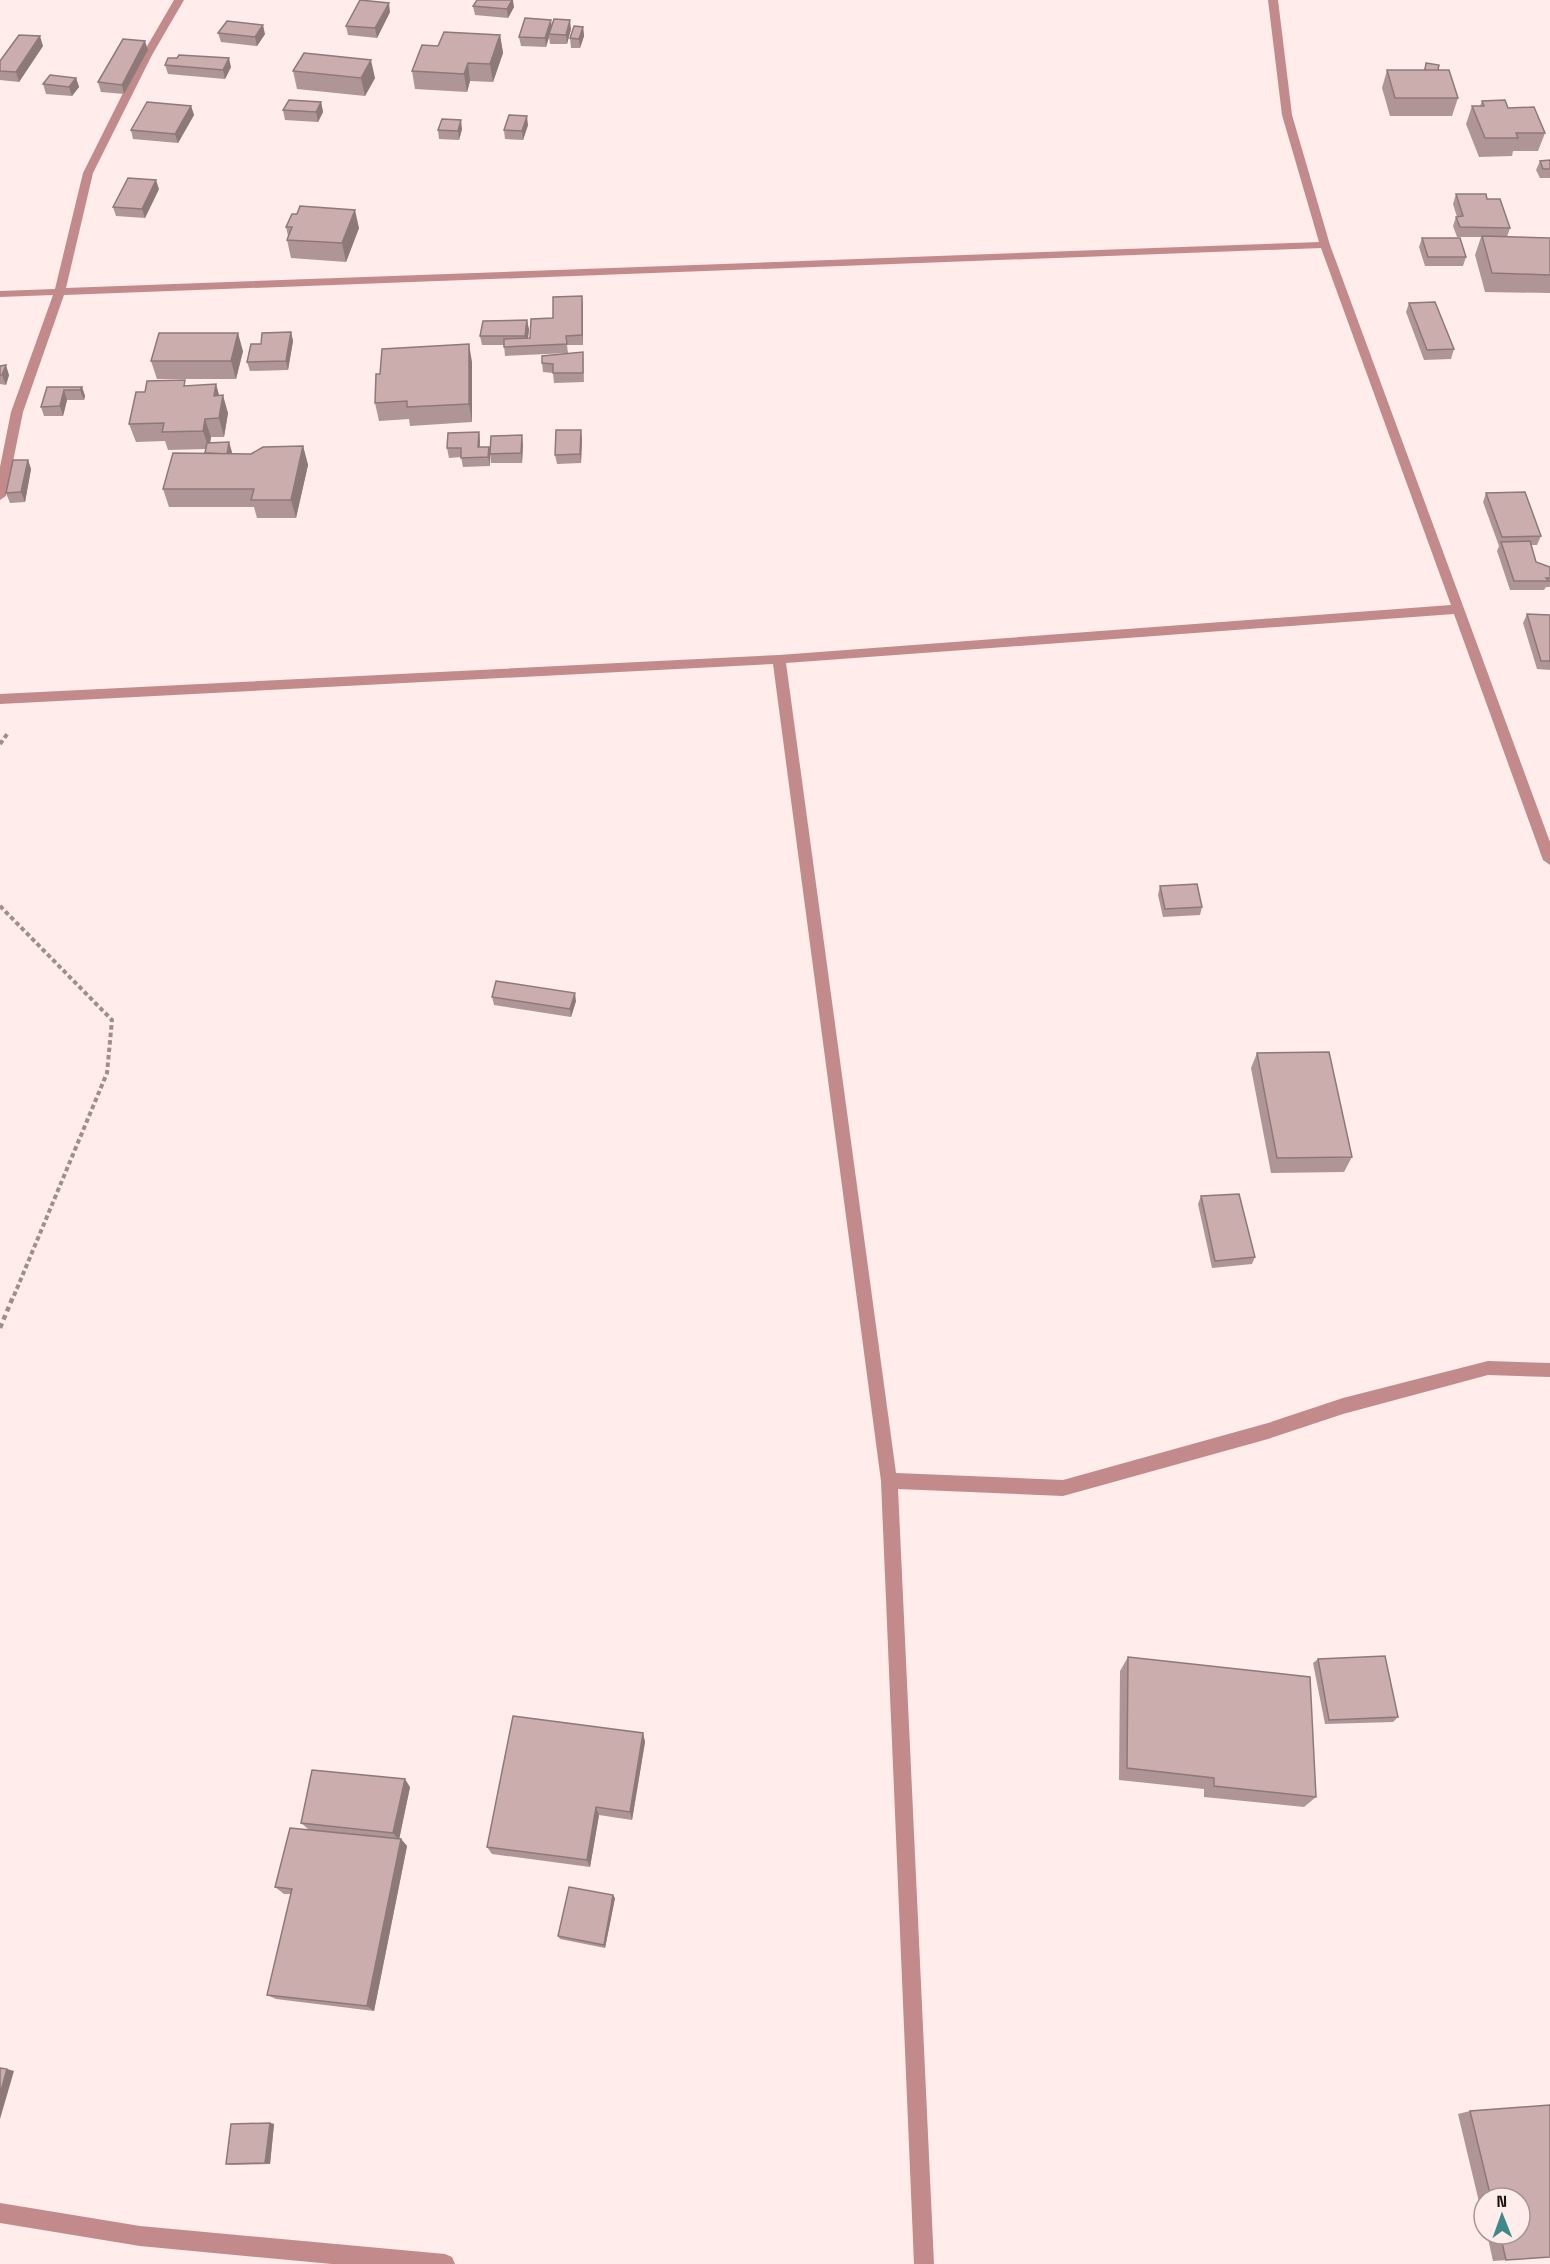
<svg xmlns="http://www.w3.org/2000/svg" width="1550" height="2264" font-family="'Space Grotesk',sans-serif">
  <rect width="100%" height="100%" fill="#ffeceb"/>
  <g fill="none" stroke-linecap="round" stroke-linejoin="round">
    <path stroke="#9e8e8e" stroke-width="4" stroke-dasharray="4.5 3" stroke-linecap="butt" d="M0,744L8,733
      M0,906L112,1020L107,1073L13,1298"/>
    <path stroke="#9e8e8e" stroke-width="4.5" stroke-dasharray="5 4" stroke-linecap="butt" d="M0,1328L13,1297"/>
    <path fill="#c28a8b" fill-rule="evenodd" d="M174,0H184L152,55L93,173L66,288L1319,242L1282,115L1268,0H1278L1292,115L1330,245L1550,842V865L1543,860L1454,614L786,663L896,1473L1063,1480L1268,1423L1343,1398L1488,1361L1550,1363V1377L1488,1375L1343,1414L1268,1439L1063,1496L898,1489L934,2264H914L881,1481L773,664L0,704V694L779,655L1451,605L1321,248L64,295L23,412L6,496L0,500V467L11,412L53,295L0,297V291L55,289L83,173L142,55Z
      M0,2203L140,2226L445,2254L452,2257L455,2264H332L140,2246L0,2223Z"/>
  </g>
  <path fill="#af9595" d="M473,6L514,7L508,18L475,15Z
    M390,12L377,38L348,35L346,26Z
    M551,20V26L571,29L567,44H550L549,37L546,47L521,46L519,37Z
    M583,27L584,36L580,48H571L570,38Z
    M218,33L265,34L257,46L221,42Z
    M500,35L503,53L493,82L470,81L467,92L415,89L412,71L438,46Z
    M43,46L19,82L0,80V61Z
    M148,50L124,94L101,92L98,82Z
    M177,58L231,67L225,79L168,74L165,65Z
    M1426,63L1438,70L1458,98L1452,116H1390L1382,88L1387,70H1424Z
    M293,71L375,78L365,96L297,89Z
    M76,78L79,87L72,96L46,94L43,84Z
    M1482,101L1508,108L1545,133L1538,151H1513L1512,156L1479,157L1466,124L1472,106H1480Z
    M321,102L323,112L318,122L285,120L283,110Z
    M191,106L194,115L178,143L133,139L131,130Z
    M528,125L523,140L505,139L504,130Z
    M462,129L459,140L439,139L438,130Z
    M1550,160V178H1540L1536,170L1540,161Z
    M159,189L145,218L116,216L113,207Z
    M1456,194L1487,199L1510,228L1507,237L1550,238V293L1485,292L1475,255L1481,237H1457L1453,226L1456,217H1457L1453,204Z
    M286,227L359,228L346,262L291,258L287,240L288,236Z
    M1422,238L1466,257L1463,266H1425L1419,247Z
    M582,296L583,345H567L568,353L505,356L504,345H482L480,336L527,320L529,330L528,338H530L553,318Z
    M1409,303L1454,349L1451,359L1424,360L1406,312Z
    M291,332L293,341L288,370L250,371L247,362L261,344Z
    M243,351L236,379H157L151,361Z
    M583,352L584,382L554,383L553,373L543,372L542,363Z
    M472,362V422L410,426L409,419L379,421L375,403Z
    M0,366L9,375L6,385L0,384Z
    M216,384L219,395L228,413L224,437H211L210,443L232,452L231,454H251L303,446L308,465L296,518H257L254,507H169L163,489L205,453L206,449L168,450L165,441L136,442L129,424L145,392L187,386Z
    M47,387H82L85,396L84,400H67L63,416H44L41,407Z
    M479,432L480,441V447H489L490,456V466L463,467L461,457L449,458L447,448Z
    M582,439L581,463L557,464L555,455Z
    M523,444L522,463H491L490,454Z
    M28,460L31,469L25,502L10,503L6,493Z
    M1486,493L1541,536L1537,545H1531L1536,562L1550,567V587H1546L1544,590H1510L1497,551L1499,546L1483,502Z
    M1527,614L1550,615V670L1537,669L1523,623Z
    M1160,886L1202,907L1200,915L1163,917L1158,895Z
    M492,997L576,1001L571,1017L494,1005Z
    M1257,1053L1352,1157L1344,1172L1271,1173L1251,1068Z
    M1201,1196L1255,1257L1252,1264L1212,1268L1198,1204Z
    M1128,1657L1316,1797L1304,1807L1204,1797V1789L1119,1780L1120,1671Z
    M1318,1659L1398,1717L1393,1722L1325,1724L1313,1663Z
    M643,1733L645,1742L632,1820L599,1815L590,1867L492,1854L487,1847Z
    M410,1787L399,1839H401L407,1846L374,2011L276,1999L267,1995L291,1894H284L275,1887L308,1829L301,1823Z
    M615,1898L605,1948L560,1939L558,1936Z
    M1550,2105V2257L1493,2261L1487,2234H1520V2198H1484V2223L1458,2114L1470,2111Z
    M270,2123L274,2124L270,2164L230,2165L226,2164Z"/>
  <path fill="#8e7979" d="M512,0H513L514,7L508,18L507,9Z
    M389,3L390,12L377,38L375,28Z
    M551,20L552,29L549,34V37L546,47L545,38Z
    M570,20L571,29L567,44L566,35Z
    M263,25L265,34L257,46L255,37Z
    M583,27L584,36L580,48L579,39Z
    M500,35L503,53L493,82L490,64Z
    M40,36L43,46L19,82L16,72Z
    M145,41L148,50L124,94L122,85Z
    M229,58L231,67L225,79L223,70Z
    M371,60L375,78L365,96L361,78Z
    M468,63L470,81L467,92L464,74Z
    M76,78L79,87L72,96L69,87Z
    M321,102L323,112L318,122L316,112Z
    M191,106L194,115L178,143L175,134Z
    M527,116L528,125L523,140L522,131Z
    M461,120L462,129L459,140L458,131Z
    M156,180L159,189L145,218L142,209Z
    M355,210L359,228L346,262L342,243Z
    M582,296L583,305V345L582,335Z
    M527,320L529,330L527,345L525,336Z
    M291,332L293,341L288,370L286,361Z
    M238,333L243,351L236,379L231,361Z
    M469,344L472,362V422L469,404Z
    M6,365L9,375L6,385L2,375Z
    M216,384L221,403L214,396Z
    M82,387L85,396L84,400L80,390Z
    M64,390L67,400L63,416L60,406Z
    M223,395L228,413L224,437L219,418Z
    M205,419L211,437L209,449L203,431Z
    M581,430L582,439L581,463L580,454Z
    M479,432L480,441L479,457L478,447Z
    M522,435L523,444L522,463L521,453Z
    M229,442L232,452L229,466L227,457Z
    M303,446L308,465L296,518L291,500Z
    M489,447L490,456V466L488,457Z
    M28,460L31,469L25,502L21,492Z
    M575,993L576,1001L571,1017L570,1009Z
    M643,1733L645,1742L632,1820L630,1812Z
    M405,1779L410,1787L399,1840L393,1833Z
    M596,1807L599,1815L590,1867L587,1860Z
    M401,1839L407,1846L374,2011L367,2006Z
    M613,1895L615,1898L605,1948L604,1945Z
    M7,2069L14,2071L0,2119V2094Z
    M270,2123L274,2124L270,2164L265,2163Z"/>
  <path fill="#cbadad" stroke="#8e7979" stroke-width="1.5" d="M360,0L389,3L375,28L346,26Z
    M477,0H512L507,9L473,6Z
    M525,18L551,20L545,38L519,37Z
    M554,19L570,20L566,35L549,34Z
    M227,21L263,25L255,37L218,33Z
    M574,26L583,27L579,39L570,38Z
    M444,32L500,35L490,64L468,63L464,74L412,71L422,45L438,46Z
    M19,35L40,36L16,72L0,71V61Z
    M123,39L145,41L122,85L98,82Z
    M304,53L371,60L361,78L293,71Z
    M179,55L229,58L223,70L165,65L168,58H177Z
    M1426,63L1439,65L1438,70H1425Z
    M1387,70H1449L1458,98H1395Z
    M50,75L76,78L69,87L43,84Z
    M289,100L321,102L316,112L283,110Z
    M1505,100L1508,108L1534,107L1545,133H1516L1518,138H1485L1472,106H1484L1482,101Z
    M147,102L191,106L175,134L131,130Z
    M509,115L527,116L522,131L504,130Z
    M442,119L461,120L458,131L438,130Z
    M1550,160V169H1543L1540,161Z
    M128,178L156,180L142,209L113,207Z
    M1456,194H1486L1487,199H1500L1510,228L1460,227L1456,217L1463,216Z
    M300,206L355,210L342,243L287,240L292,227H286L292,214H297Z
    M1482,236L1550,238V275L1492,273Z
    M1422,238H1460L1466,257H1428Z
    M582,296V335L566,336L567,344L504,347V339L530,338L531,319L553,318V297Z
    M1435,302L1454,349L1427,350L1409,303Z
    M527,320L525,336H480L483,321Z
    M291,332L286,361L247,362L251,344H261L262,333Z
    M159,333H238L231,361H151Z
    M469,344V404L407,407V401L375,403L376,374H380L382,349Z
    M583,352V373H553V364L542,363V356Z
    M6,365L2,375H0V366Z
    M185,380L184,386L216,384L214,396L223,395L219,418L205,419L203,431L162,432L164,423L129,424L136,392H145L147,381Z
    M47,387H82L80,390H64L60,406L41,407Z
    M556,430H581L580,454L555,455Z
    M479,432L478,447H489L488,457L461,458V448H447L448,433Z
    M522,435L521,453L490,454L491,436Z
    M229,442L227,454L205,453L207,443Z
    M303,446L291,500H251L254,489H163L173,453L251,454L263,447Z
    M13,460H28L21,492L6,493Z
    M1525,492L1541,536L1502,537L1486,493Z
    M1530,541L1536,562L1550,567V578H1546L1549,581H1514L1501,542Z
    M1527,614L1550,615V661H1541Z
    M1197,884L1202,907L1165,909L1160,886Z
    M496,981L575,993L570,1009L492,997Z
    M1329,1052L1352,1157L1277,1158L1257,1053Z
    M1239,1194L1255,1257L1215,1261L1201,1196Z
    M1385,1656L1398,1717L1329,1720L1318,1659Z
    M1128,1657L1310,1677L1316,1797L1214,1786V1778L1127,1768Z
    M513,1716L643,1733L630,1812L596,1807L587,1860L487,1847Z
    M312,1770L405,1779L393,1833L301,1823Z
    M290,1828L401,1839L367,2006L267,1995L292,1889L275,1887Z
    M569,1887L613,1895L604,1945L558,1936Z
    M0,2068L7,2069L0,2094Z
    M1550,2105V2257L1506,2260L1500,2234H1520V2198H1491L1470,2111Z
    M270,2123L265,2163L226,2164L231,2124Z"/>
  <g transform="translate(1502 2216) rotate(359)"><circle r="28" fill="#ffeceb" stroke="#a59594" stroke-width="1.5"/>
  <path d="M0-4.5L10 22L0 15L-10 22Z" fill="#40888a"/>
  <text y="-9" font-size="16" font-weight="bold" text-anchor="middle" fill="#1d1212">N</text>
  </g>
</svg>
